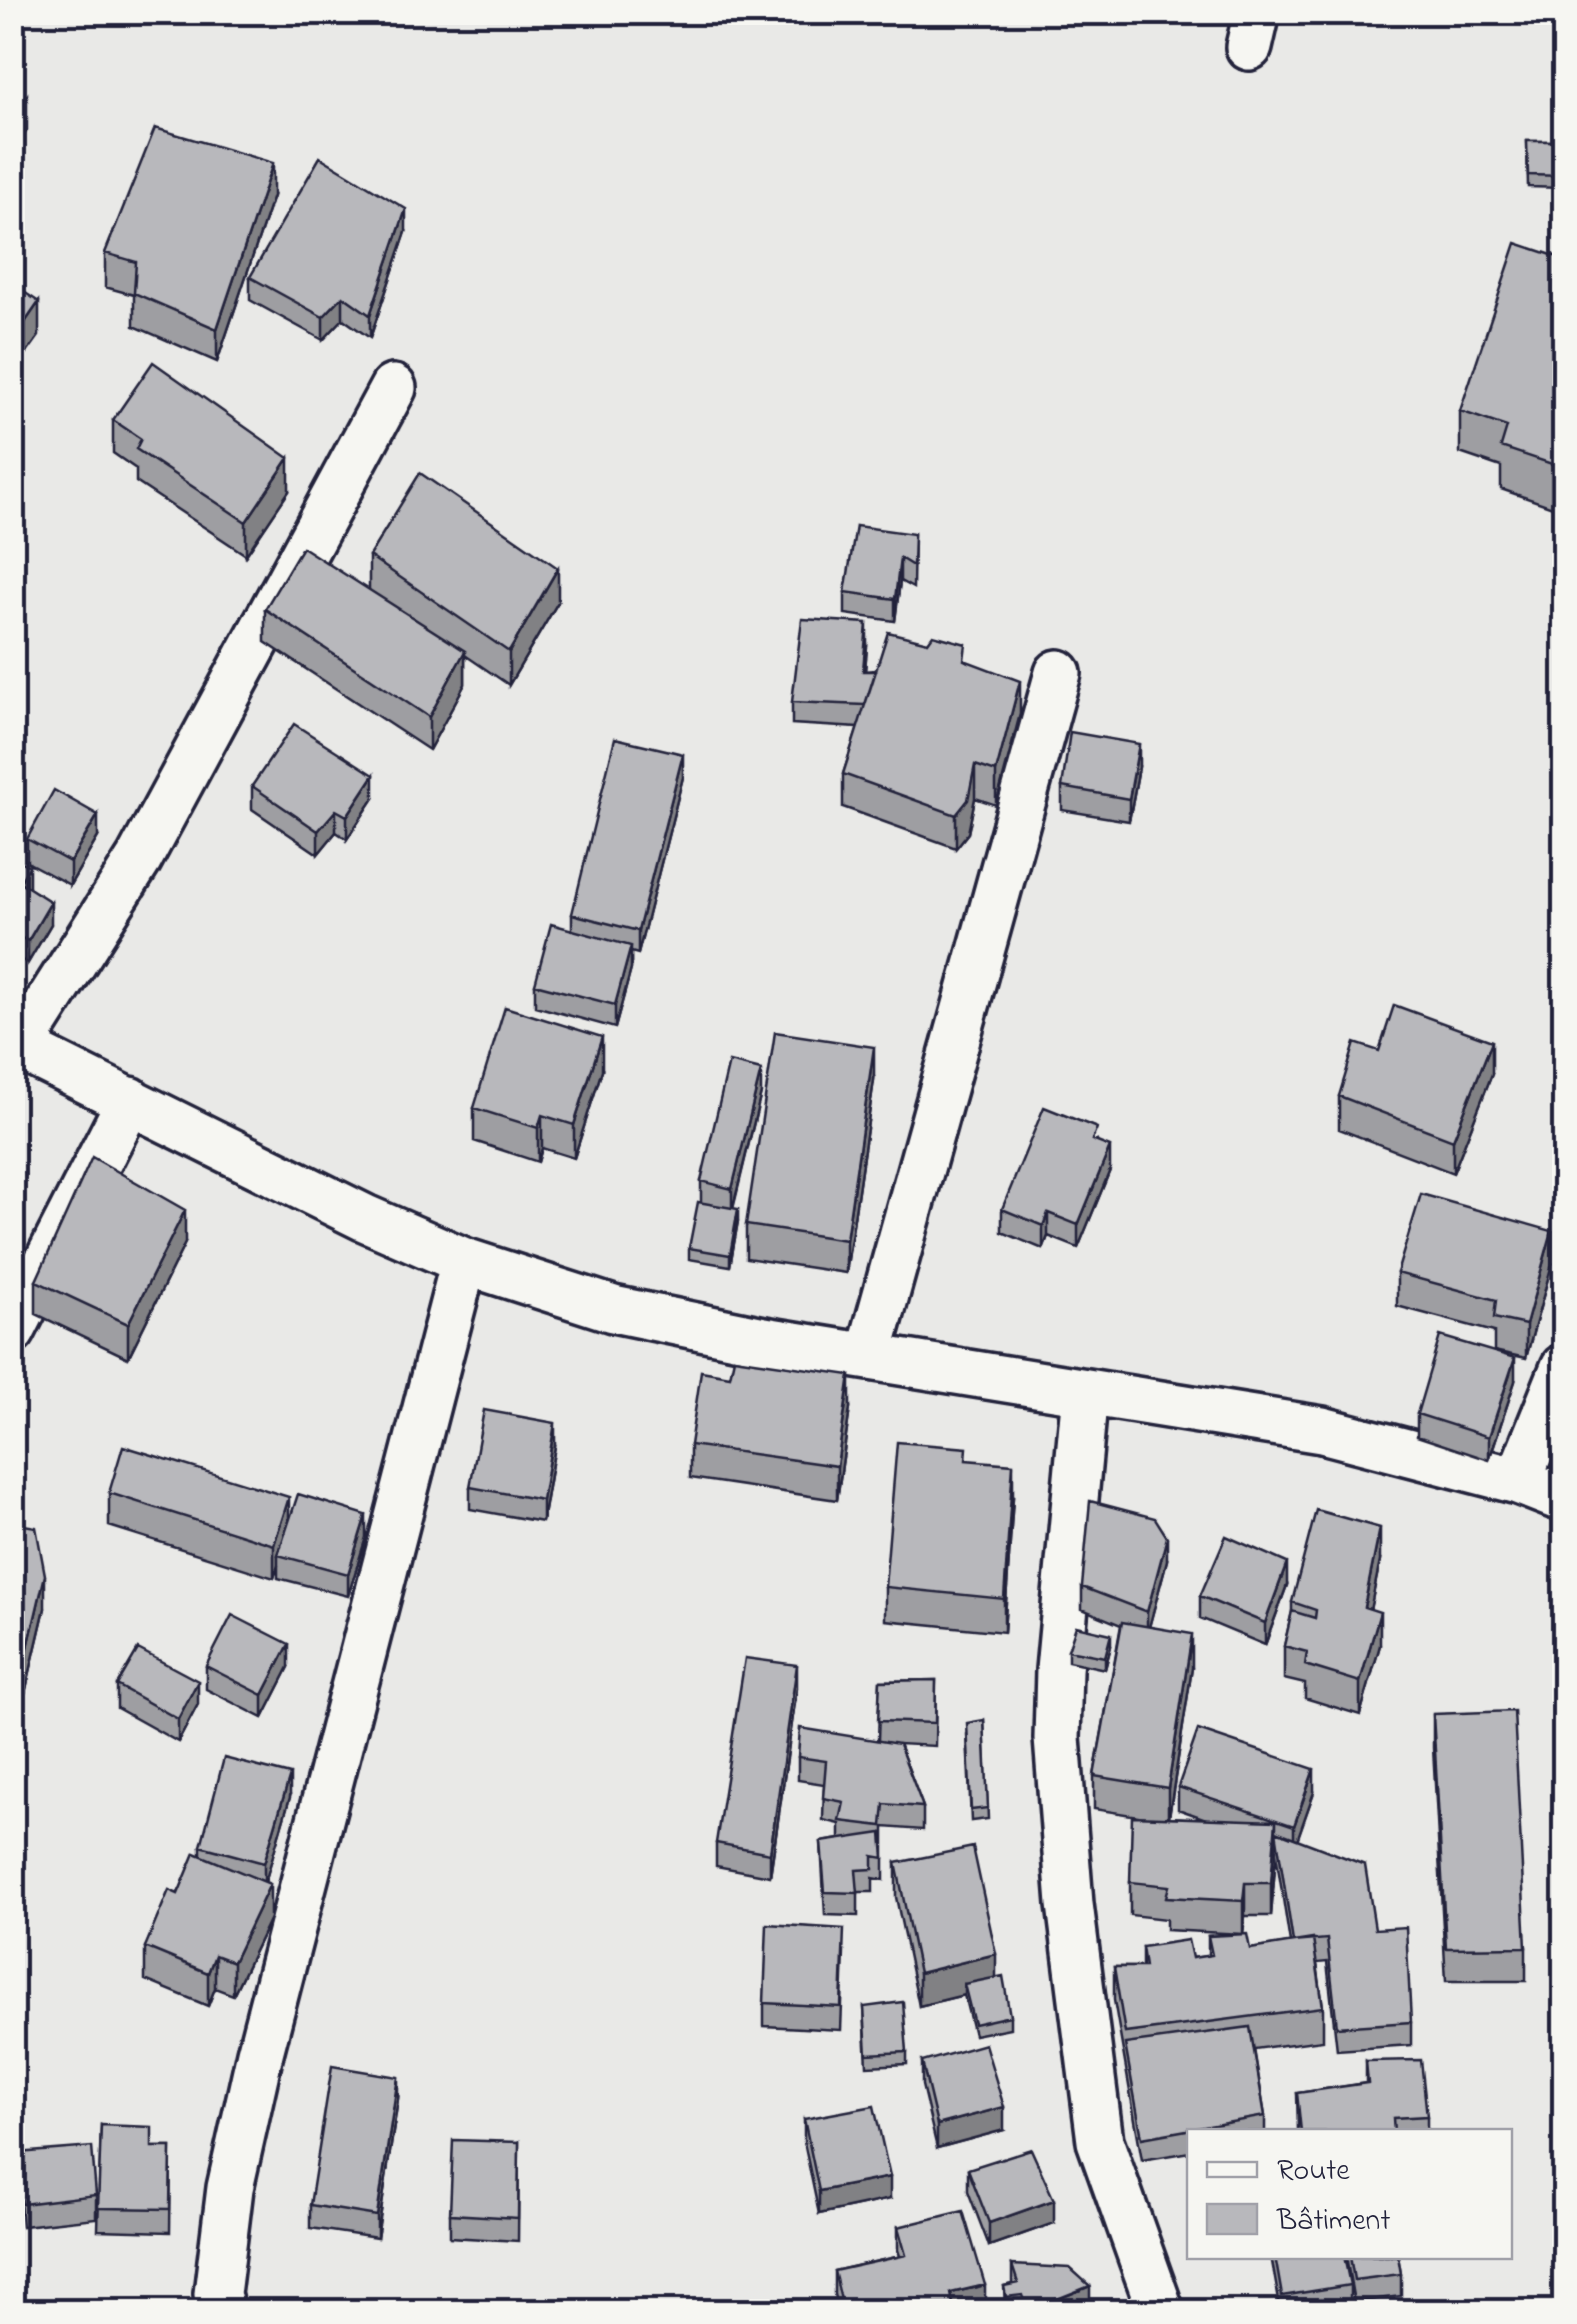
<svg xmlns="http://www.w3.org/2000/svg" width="1577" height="2324" font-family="'Indie Flower',sans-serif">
  <rect width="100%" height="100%" fill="#e9e9e7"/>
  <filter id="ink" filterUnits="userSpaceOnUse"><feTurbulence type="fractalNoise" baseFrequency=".01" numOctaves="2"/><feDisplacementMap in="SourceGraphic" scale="20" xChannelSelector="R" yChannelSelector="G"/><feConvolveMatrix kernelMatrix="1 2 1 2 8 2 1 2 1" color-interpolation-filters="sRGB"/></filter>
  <g filter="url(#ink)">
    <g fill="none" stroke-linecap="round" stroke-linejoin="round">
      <defs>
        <path id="minor" d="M1249,47L1257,12
          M12,1043L365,1218L464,1261L613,1309L764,1340L1322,1430L1518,1481L1564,1499
          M20,1047L139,859L393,388
          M12,1331L130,1100
          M869,1356L1058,673
          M1085,1392L1059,1670L1057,1738L1070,1904L1100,2141L1161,2312
          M1518,1481L1564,1367
          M221,2312L217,2294L230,2188L260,2053L464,1261"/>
      </defs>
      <use href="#minor" stroke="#22223b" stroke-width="52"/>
      <use href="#minor" stroke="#f6f6f2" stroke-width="45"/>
    </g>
    <path fill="#9e9ea2" stroke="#22223b" stroke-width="2.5" fill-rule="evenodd" d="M1527,141H1564V188L1528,187Z
      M273,196L217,362L134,326V295L105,287V253Z
      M406,232L370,338L343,319L323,340L250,300V277Z
      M1564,259V511L1501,489V467L1460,453V411Z
      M113,420L289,491L246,555L136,482V469L113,453Z
      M914,534L913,588L900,581L895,621L845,614V592Z
      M369,556L558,602L509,685L465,655V684L429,750L265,642V609L369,589Z
      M867,646L865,671L966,661L1020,714L996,805L975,798L968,833L956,848L843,807V774L858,728L792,724V702Z
      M1139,767L1129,821L1062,810V787Z
      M683,777L638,954L631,952V969L615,1028L535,1006V984L572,930V914Z
      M252,786L374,798L347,839L336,832L318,854L252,809Z
      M98,837L70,885L27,862V839Z
      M12,857L51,924L28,963L12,955Z
      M1379,1051L1492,1074L1453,1173L1339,1129V1096Z
      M602,1070L574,1158L542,1148L538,1162L474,1141V1108Z
      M874,1080L846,1273L746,1258V1225Z
      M761,1093L733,1209L738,1221L730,1266L689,1259V1248L701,1203V1181Z
      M1097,1141L1110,1170L1078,1248L1048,1236L1043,1249L1002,1232V1209Z
      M185,1243L128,1358L36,1314V1281Z
      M1552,1264L1526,1358L1494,1351V1332L1397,1306V1273Z
      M1515,1381L1489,1460L1417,1436V1414Z
      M850,1408L837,1500L690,1478V1445Z
      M555,1446L542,1522L470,1509V1487Z
      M109,1493L366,1537L348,1596L278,1578V1565L274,1578L109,1526Z
      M1013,1497L1004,1632L885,1620V1587Z
      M12,1523L45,1608L21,1710L12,1708Z
      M1167,1560L1149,1627L1192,1668L1169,1817L1206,1819L1178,1809V1787L1314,1792L1297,1839L1375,1929L1411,2022V2045L1337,2050L1327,1962L1317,1963L1323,2007V2040L1254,2049L1265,2116V2132H1190V2152L1142,2160L1114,2000V1967H1142V1947L1192,1958L1208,1956V1936L1243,1934L1166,1930V1919L1130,1915V1882L1138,1816L1094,1809V1776L1121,1625L1082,1609V1587ZM1276,1854L1290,1943L1250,1949L1243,1934L1245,1916H1271Z
      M1380,1561L1370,1609L1380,1645L1360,1715L1305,1698V1684L1284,1679V1646L1292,1612V1602Z
      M1287,1585L1265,1645L1200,1618V1596Z
      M1111,1646L1105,1669L1068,1661V1650Z
      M206,1666L289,1667L263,1718L206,1689Z
      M936,1680L935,1746L899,1744L923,1807V1830L884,1827V1880L873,1878V1892H858V1916L825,1915L821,1842L840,1839V1824L823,1820L824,1784L798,1780V1757L878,1740L880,1681Z
      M117,1685L198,1704L178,1742L117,1708Z
      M797,1688L770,1876L716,1866V1843Z
      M1433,1714L1526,1947V1981H1446L1433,1748Z
      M984,1720L988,1819L971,1821L967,1734Z
      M290,1797L265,1882L270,1918L233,1995L215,1988L208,2006L145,1980V1947L201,1855V1846Z
      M896,1863L996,1978L1010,2016V2028L974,2035L964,1995L919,2006L896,1897Z
      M844,1952L841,2030L764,2026V2003Z
      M864,2007L907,2052V2064L867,2066Z
      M1366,2061L1427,2116V2132H1298L1297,2093L1366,2083Z
      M922,2062L1004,2130L937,2148L922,2085Z
      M398,2099L377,2238L310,2228V2205Z
      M804,2119L890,2199L819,2214L804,2142Z
      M101,2125L152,2147H171L170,2232L98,2230Z
      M519,2142L518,2241L450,2237V2214Z
      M18,2153L96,2195V2218L22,2226L18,2176Z
      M968,2169L1054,2223L989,2246L968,2191Z
      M898,2227L985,2308L968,2312H838L834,2294V2271L900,2256L898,2250Z
      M1271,2256H1344L1350,2285V2308L1327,2312H1281Z
      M1346,2256H1398L1401,2274V2296L1354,2302Z
      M1012,2265L1090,2309L1084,2312H1005L1004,2286L1012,2284Z"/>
    <path fill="#818184" stroke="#22223b" stroke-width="2.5" d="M27,96V130L12,156V123Z
      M273,163V196L217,362V329Z
      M406,209V232L370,338V315Z
      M343,296V319L323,340V317Z
      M39,302V336L12,374V341Z
      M289,458V491L246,555V522Z
      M900,558V581L895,621V599Z
      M558,568V602L509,685V652Z
      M867,623V646L863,694V671Z
      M465,651V684L429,750V717Z
      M1020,681V714L996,805V772Z
      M1139,744V767L1129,821V799Z
      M683,754V777L638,954V931Z
      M975,765V798L968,833L956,848V815Z
      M374,775V798L347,839V816Z
      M336,810V832L318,854V831Z
      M98,815V837L70,885V862Z
      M29,866V888L20,882Z
      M51,902V924L28,963V941Z
      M631,946V969L615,1028V1005Z
      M602,1037V1070L574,1158V1125Z
      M1492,1041V1074L1453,1173V1140Z
      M874,1047V1080L846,1273V1240Z
      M761,1070V1093L732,1211V1189Z
      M542,1115V1148L538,1162V1128Z
      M1110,1147V1170L1078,1248V1225Z
      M738,1209V1221L730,1266V1255Z
      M185,1210V1243L128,1358V1324Z
      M1048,1213V1236L1043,1249V1226Z
      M1552,1231V1264L1526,1358V1325Z
      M1515,1358V1381L1489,1460V1437Z
      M850,1375V1408L837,1500V1466Z
      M555,1423V1446L542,1522V1500Z
      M1013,1464V1497L1004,1632V1599Z
      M289,1497V1530L278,1555V1565L274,1578V1545Z
      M366,1515V1537L348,1596V1574Z
      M1380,1528V1561L1364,1640V1607Z
      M1167,1537V1560L1147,1635V1612Z
      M1287,1563V1585L1265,1645V1623Z
      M45,1575V1608L21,1710V1677Z
      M1380,1612V1645L1360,1715V1682Z
      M1111,1634V1646L1105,1669V1657Z
      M1192,1634V1668L1168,1822V1788Z
      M289,1644V1667L263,1718V1695Z
      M797,1665V1688L770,1876V1853Z
      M198,1681V1704L178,1742V1719Z
      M1314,1769V1792L1294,1849V1826Z
      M290,1775V1797L264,1886V1863Z
      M1276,1821V1854L1271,1916V1883Z
      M1245,1883V1916L1243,1934V1901Z
      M270,1884V1918L233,1995V1962Z
      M996,1954V1988L964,1984V1995L919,2006V1973Z
      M215,1955V1988L208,2006V1973Z
      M398,2077V2099L377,2238V2216Z
      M1004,2107V2130L937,2148V2125Z
      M890,2177V2199L819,2214V2191Z
      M1054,2200V2223L989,2246V2223Z
      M985,2285V2308L968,2312H953L951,2293Z
      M1090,2286V2309L1084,2312H1027Z"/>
    <path fill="#b8b8bc" stroke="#22223b" stroke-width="2.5" d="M12,87L27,96L12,123Z
      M155,128L273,163L217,329L134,293L136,262L105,253Z
      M1527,141H1564V176L1528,175Z
      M320,157L406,209L370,315L343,296L323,317L250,277Z
      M1516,243L1564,259V468L1501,447L1507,427L1460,411Z
      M12,284L39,302L12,341Z
      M153,362L289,458L246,522L136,449L141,439L113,420Z
      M420,473L558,568L509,652L369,556Z
      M856,526L914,534L913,566L900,558L895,599L845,592Z
      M302,547L465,651L429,717L265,609Z
      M802,619L867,623L863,671H876L865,705L792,702Z
      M888,632L928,642L933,635L966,644L964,660L1020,681L996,772L975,765L968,800L956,815L843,774Z
      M294,724L374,775L347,816L336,810L318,831L252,786Z
      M1070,732L1139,744L1129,799L1062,787Z
      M615,738L683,754L638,931L572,914Z
      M54,790L98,815L70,862L27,839Z
      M12,857L29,866L20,882L51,902L28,941L12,933Z
      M551,924L631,946L615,1005L535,984Z
      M1394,1005L1492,1041L1453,1140L1339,1096L1355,1043L1379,1051Z
      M505,1007L602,1037L574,1125L542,1115L538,1128L474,1108Z
      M775,1032L874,1047L846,1240L746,1225Z
      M729,1062L761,1070L732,1189L701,1181Z
      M1044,1107L1097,1128L1092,1140L1110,1147L1078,1225L1048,1213L1043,1226L1002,1209Z
      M92,1157L185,1210L128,1324L36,1281Z
      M1421,1194L1552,1231L1526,1325L1494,1318L1496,1300L1397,1273Z
      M698,1202L738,1209L730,1255L689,1248Z
      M1440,1336L1515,1358L1489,1437L1417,1414Z
      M734,1358L850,1375L837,1466L690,1445L701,1371L730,1376Z
      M484,1410L555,1423L542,1500L470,1487Z
      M897,1442L967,1448L966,1460L1013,1464L1004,1599L885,1587Z
      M123,1446L289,1497L274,1545L109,1493Z
      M298,1494L366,1515L348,1574L278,1555Z
      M1090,1501L1155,1518L1167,1537L1147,1612L1082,1587Z
      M1316,1510L1380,1528L1364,1607L1380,1612L1360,1682L1305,1665L1307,1652L1284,1646L1292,1611L1315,1618L1316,1610L1292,1602Z
      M12,1523L36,1527L45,1575L21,1677L12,1675Z
      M1226,1536L1287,1563L1265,1623L1200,1596Z
      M232,1615L289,1644L263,1695L206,1666Z
      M1122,1622L1192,1634L1168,1788L1094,1776Z
      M1076,1626L1111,1634L1105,1657L1068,1650Z
      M138,1649L198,1681L178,1719L117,1685Z
      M745,1658L797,1665L770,1853L716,1843Z
      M936,1680L935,1723L878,1721L880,1681Z
      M1514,1711L1526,1947L1446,1948L1433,1714Z
      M984,1720L988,1808L971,1810L967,1723Z
      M800,1728L899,1744L923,1807L884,1804L882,1826L840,1821L844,1802L823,1798L826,1761L798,1757Z
      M1198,1730L1314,1769L1294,1826L1178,1787Z
      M224,1758L290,1775L264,1863L201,1846Z
      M1132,1816L1276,1821L1271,1883H1245L1243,1901L1166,1897L1169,1886L1130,1882Z
      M1276,1831L1365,1865L1375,1929L1406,1927L1411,2022L1337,2027L1327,1939L1293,1942Z
      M882,1833L884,1858L873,1856V1869L856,1870L858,1893L825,1892L821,1842Z
      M973,1847L996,1954L919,1973L896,1863Z
      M195,1853L270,1884L233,1962L215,1955L208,1973L145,1947L169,1890L178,1894Z
      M767,1924L844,1929L841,2007L764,2003Z
      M1247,1934L1250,1949L1313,1939L1323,2007L1125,2033L1114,1967H1145L1142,1947L1188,1940L1192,1958L1212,1955L1208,1936Z
      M1003,1976L1010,2016L974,2024L964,1984Z
      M903,2002L907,2052L867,2054L864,2007Z
      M1250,2027L1265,2116L1142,2138L1125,2044Z
      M985,2044L1004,2107L937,2125L922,2062Z
      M1421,2060L1427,2116L1393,2118L1394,2132H1301L1297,2093L1368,2083L1366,2061Z
      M332,2066L398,2077L377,2216L310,2205Z
      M874,2106L890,2177L819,2191L804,2119Z
      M101,2125L152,2127V2147H171L170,2209L98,2208Z
      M453,2140L519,2142L518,2218L450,2214Z
      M92,2147L96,2195L22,2204L18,2153Z
      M1031,2149L1054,2200L989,2223L968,2169Z
      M963,2211L985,2285L951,2293L953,2304L924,2310L946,2312H844L834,2271L906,2255L898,2227Z
      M1275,2256H1344L1350,2285L1282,2296Z
      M1350,2256H1398L1401,2274L1354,2280Z
      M1012,2265L1070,2268L1090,2286L1027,2311L1022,2295L1006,2297L1004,2286L1018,2283Z"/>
  </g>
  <rect width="1577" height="2324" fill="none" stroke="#f6f6f2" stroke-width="50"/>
  <rect x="25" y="25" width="1527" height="2274" fill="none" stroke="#22223b" stroke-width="4" filter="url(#ink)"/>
  <rect x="1187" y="2129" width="325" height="130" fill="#f6f6f2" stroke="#a1a1a9" stroke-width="2.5"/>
  <rect x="1207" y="2162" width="50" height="15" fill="#f6f6f2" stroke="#a1a1a9" stroke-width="2.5"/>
  <text x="1277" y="2179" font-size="30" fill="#22223b">Route</text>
  <rect x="1207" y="2204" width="50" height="30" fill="#b8b8bc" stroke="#a1a1a9" stroke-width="2.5"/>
  <text x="1277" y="2229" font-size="30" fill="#22223b">Bâtiment</text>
</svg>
